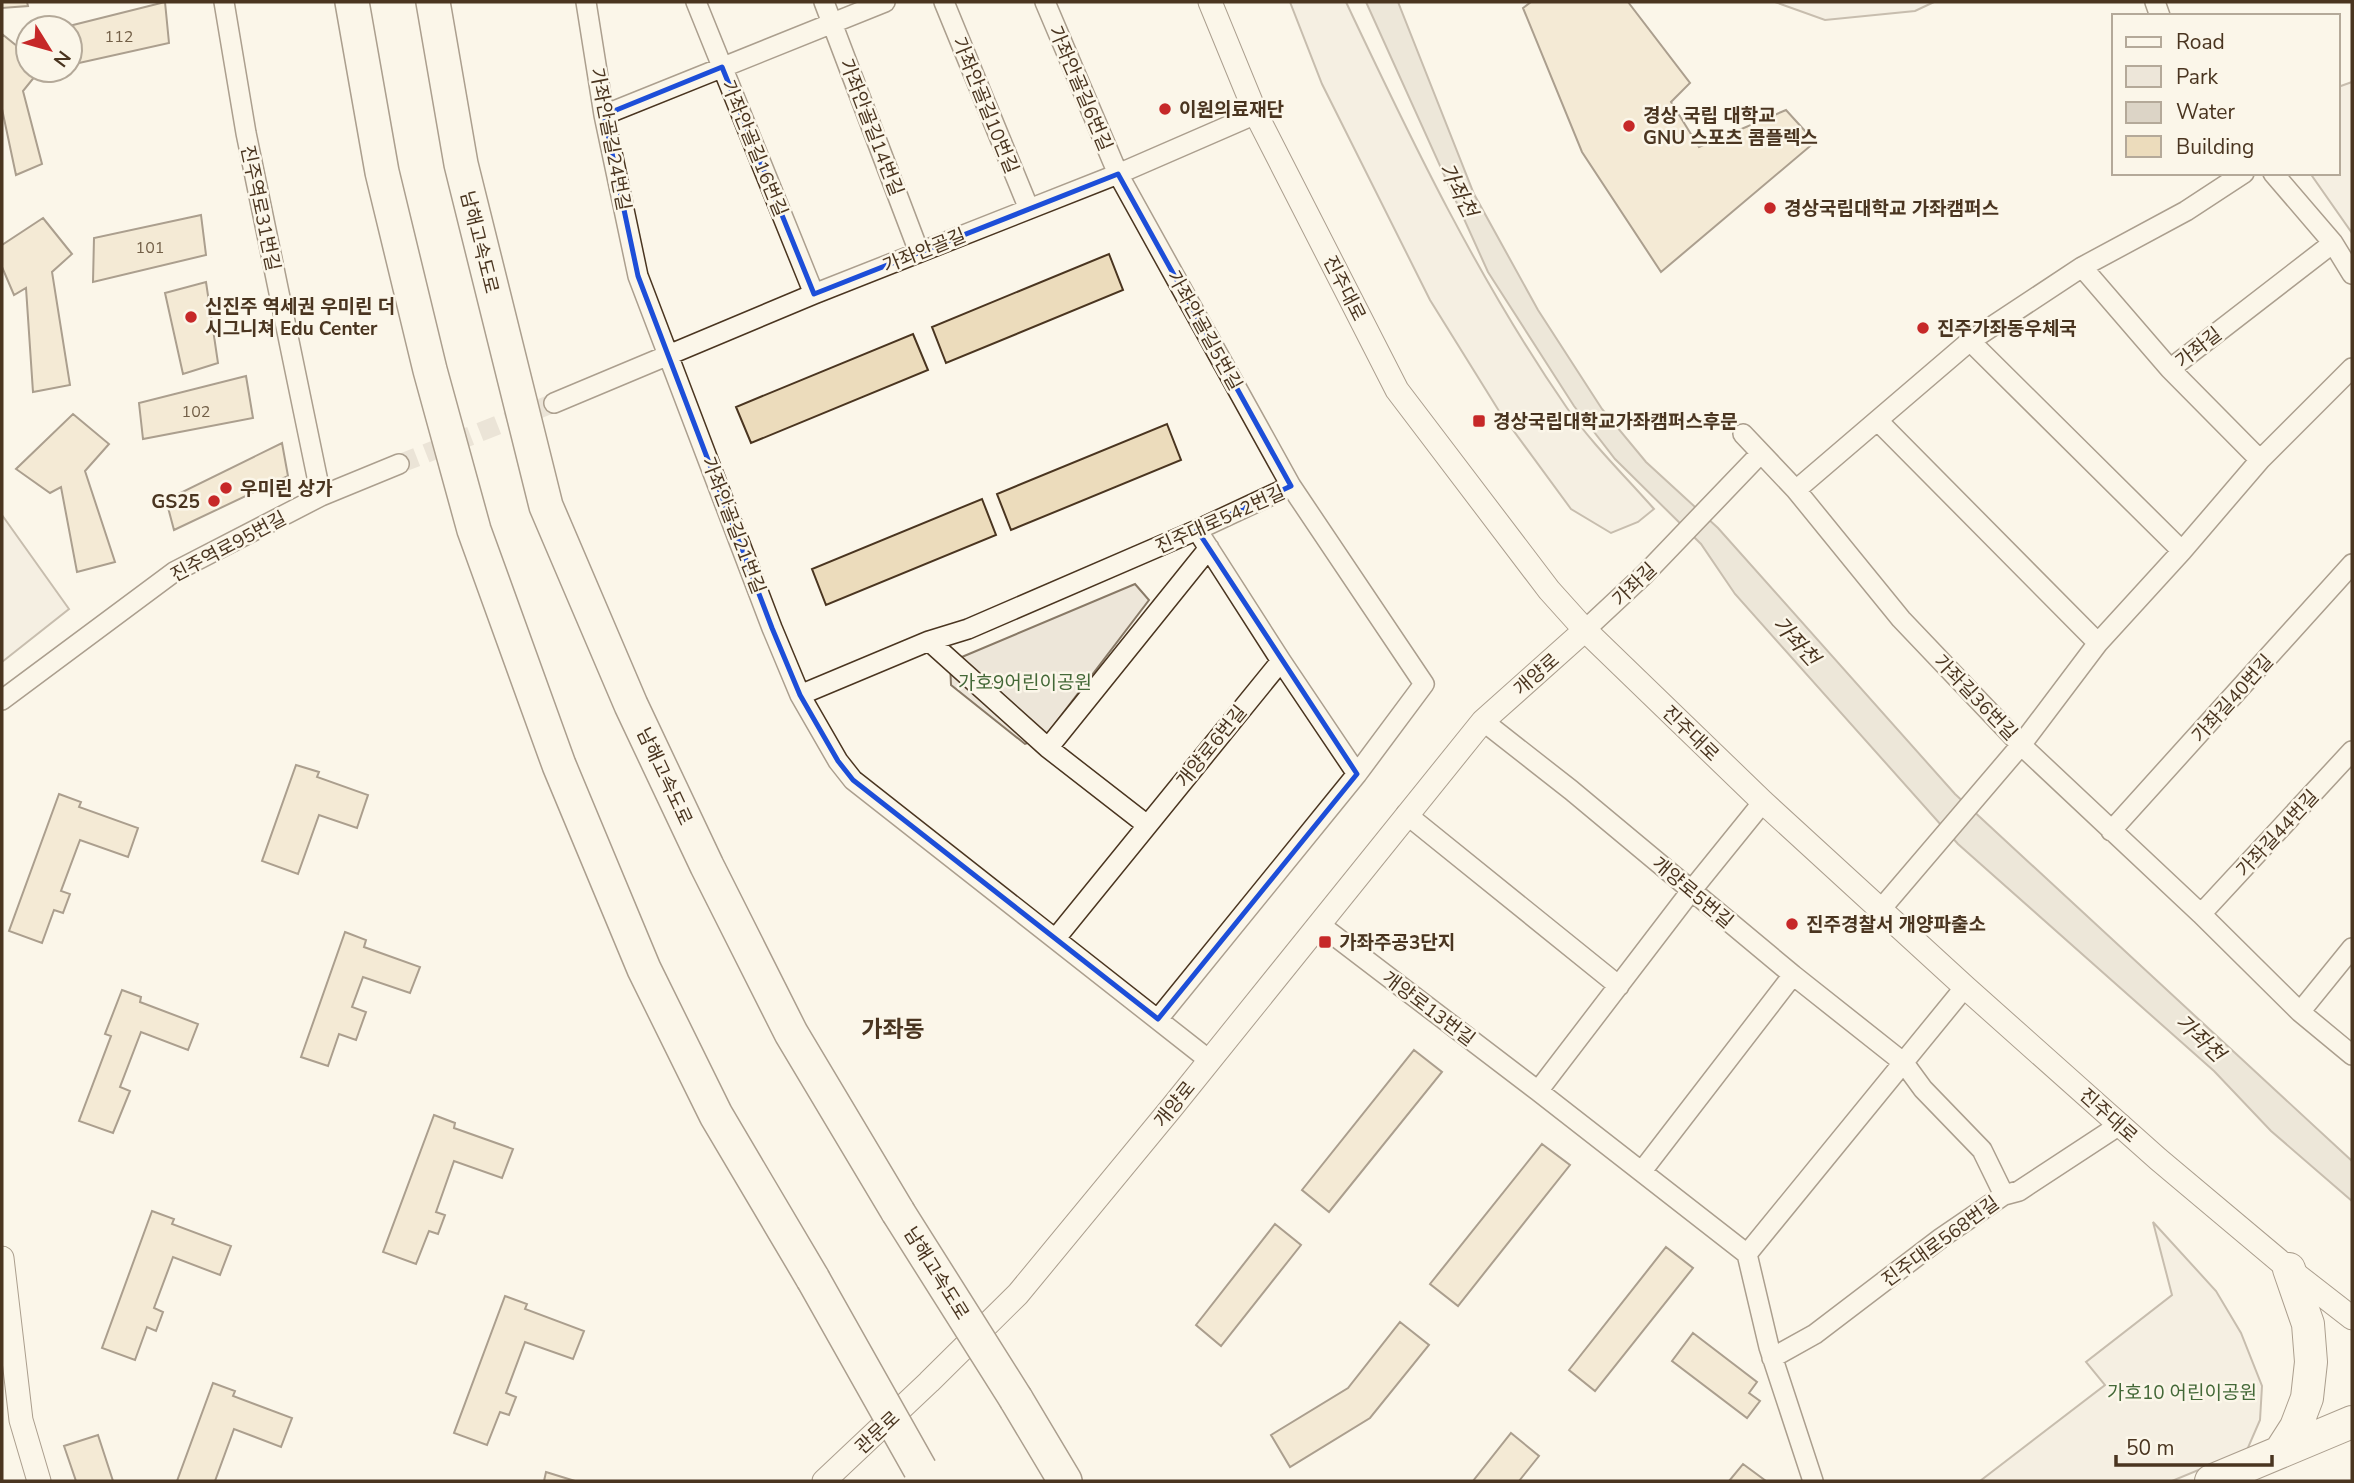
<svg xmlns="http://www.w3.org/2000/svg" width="2354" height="1483" font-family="'Nunito Sans','Noto Sans KR',sans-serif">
  <rect width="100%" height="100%" fill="#fbf6e9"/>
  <path fill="#ede6d9" stroke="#887966" stroke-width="2" d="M1290,2H1346C1412,142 1479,281 1567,408C1592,444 1625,476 1654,509L1638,522L1611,533L1571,509L1499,411L1430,300L1322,84Z
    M1775,2H1934L1915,11L1825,20Z
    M2352,82V233L2310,173H2338V87Z
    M2,515L69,609L2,662Z
    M1135,584L1149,600L1044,738L1025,744L951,685L950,662Z
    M2153,1222L2216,1291L2241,1333L2262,1386L2260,1420L2247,1450L2172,1481H1980L2105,1385L2086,1362L2172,1295Z"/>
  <path fill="#dcd4c6" stroke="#887966" stroke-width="2" d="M1366,2H1398L1474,194L1538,310L1602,409L1646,462L1718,528L1955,794L2352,1161V1201L2271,1131L2214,1071L1958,844L1735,594L1701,544L1615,459L1574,406L1488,272Z"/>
  <path fill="#ecdcbc" stroke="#4a3520" stroke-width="2" d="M2,2H27L28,6L2,8Z
    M165,2L169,43L70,65V28H61Z
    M1531,2H1628L1690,83L1671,102L1699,147L1786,110L1815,142L1661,272L1582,152L1523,8Z
    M2,34L28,55V70H40L23,91L42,164L16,175L2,109Z
    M201,215L206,255L93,282L94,238Z
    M43,218L72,254L52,272L70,385L33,392L26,288L14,295L2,267V245Z
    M1109,254L1123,290L946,363L932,327Z
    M206,282L218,363L183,374L165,293Z
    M913,334L928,370L751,443L736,407Z
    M246,376L253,418L143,439L139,403Z
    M73,414L109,444L85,471L115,562L77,572L61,487L50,493L16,469Z
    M1167,424L1181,460L1011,530L997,494Z
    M282,443L288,476L174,530L166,500Z
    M982,499L996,535L826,605L812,569Z
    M296,765L319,772L317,777L368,795L357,828L319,815L298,874L262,861Z
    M59,794L81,802L79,807L138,828L128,857L80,840L61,891L70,894L63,913L54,910L42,943L9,931Z
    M345,932L366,940L364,947L420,967L410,993L363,977L352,1007L366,1012L356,1040L339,1034L328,1066L301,1057Z
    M122,990L141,997L140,1002L198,1024L188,1050L141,1032L120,1087L130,1091L113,1133L79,1121L111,1036L105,1034Z
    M1414,1050L1442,1072L1329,1212L1302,1190Z
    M434,1115L455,1123L454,1128L513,1149L502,1178L454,1161L436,1212L445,1215L438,1234L429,1231L416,1264L383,1252Z
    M1542,1144L1570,1165L1458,1306L1430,1284Z
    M152,1211L174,1219L172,1224L231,1246L220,1275L173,1257L154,1308L163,1312L156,1331L147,1327L135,1360L102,1348Z
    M1275,1224L1301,1245L1221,1346L1196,1325Z
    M1666,1247L1693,1268L1595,1391L1569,1370Z
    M505,1296L527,1304L525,1309L584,1331L573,1359L525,1342L506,1393L516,1397L509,1415L500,1412L487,1445L454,1433Z
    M1400,1322L1429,1345L1370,1418L1290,1467L1271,1435L1348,1388Z
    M1693,1333L1757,1382L1749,1393L1760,1401L1747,1418L1672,1361Z
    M213,1383L235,1391L233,1396L292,1418L281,1447L234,1429L215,1481H217H177Z
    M1511,1433L1539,1456L1519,1481H1473Z
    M98,1435L113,1481H76L64,1446Z
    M1743,1464L1766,1481H1729Z
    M546,1472L575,1481H544Z"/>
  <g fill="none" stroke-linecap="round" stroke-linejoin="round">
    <path stroke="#d8cfc1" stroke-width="19" stroke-dasharray="19 10" stroke-linecap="butt" d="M399,464L554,403"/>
    <defs>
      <path id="minor" d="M224,2L246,133L321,496
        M586,2L604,115L638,276L772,628L800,695L838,761L853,780L1209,1060
        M696,2L814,294
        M824,2L919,252
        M944,2L1029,209
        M1045,2L1118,174L1291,486L1424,684L1357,774L1158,1019
        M2155,2L2160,16
        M604,115L885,2
        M2273,173L2333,243L2352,274
        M2082,267L2170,369L2333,243
        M1970,341L2182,551
        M2170,369L2260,460
        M554,403L814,294L1118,174L1256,114
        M1878,421L2098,643
        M1743,434L1796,490L1901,619L2021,745L2201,914L2300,1012L2352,1055
        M1796,490L1970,341L2082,267L2186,211L2244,173
        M1197,530L1281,661L1357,774
        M1585,630L1645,574L1761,453
        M929,641L1048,748L1147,825
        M800,695L929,641L968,629L1197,530L1291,486
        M2,700L174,572L321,496L399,464
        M1483,721L1571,790L1793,975L1904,1063L1923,1089L1982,1150L2004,1195
        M1048,748L1209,548
        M1406,814L1619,986
        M2111,831L2352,564
        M1881,909L2021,745L2098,643L2182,551L2260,460L2352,368
        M2201,914L2352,751
        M1319,924L1538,1091L1747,1254
        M1056,938L1281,661
        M2300,1012L2352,948
        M1538,1091L1691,891L1763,802
        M1642,1171L1793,975
        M1747,1254L1965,987
        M1747,1254L1769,1347L1813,1481
        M1772,1358L1815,1334L1941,1238L2004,1195L2019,1191L2121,1124"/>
      <path id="tertiary" d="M1210,2L1256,114L1397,390L1549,590L1585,630L1763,802L1965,987L2158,1159L2289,1269L2352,1318
        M2,1258L21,1420L39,1481
        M824,1481L929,1382L1018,1294L1173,1106L1483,721L1585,630"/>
      <path id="trunk" d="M2280,1452L2296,1427L2307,1398L2311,1362L2308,1324L2289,1269
        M2211,1481L2352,1422"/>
      <path id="motorway" d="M352,2L382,172L430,370L474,530L559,765L644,969L716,1115L813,1279
        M433,2L461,164L546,506L631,705L707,866L791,1033L898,1212
        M1016,1399L1065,1481"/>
    </defs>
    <use href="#minor" stroke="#4a3520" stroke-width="22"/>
    <use href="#tertiary" stroke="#4a3520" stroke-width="25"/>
    <use href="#trunk" stroke="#4a3520" stroke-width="34"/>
    <use href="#motorway" stroke="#4a3520" stroke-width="36"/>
    <use href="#minor" stroke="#fbf6e9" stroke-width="19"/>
    <use href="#tertiary" stroke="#fbf6e9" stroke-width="23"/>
    <use href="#trunk" stroke="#fbf6e9" stroke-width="32"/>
    <use href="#motorway" stroke="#fbf6e9" stroke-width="33"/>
    <defs>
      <path id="motorway-bridge" d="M898,1212L1016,1399
        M813,1279L920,1469"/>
    </defs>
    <use href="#motorway-bridge" stroke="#4a3520" stroke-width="36" stroke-linecap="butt"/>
    <use href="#motorway-bridge" stroke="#fbf6e9" stroke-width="33"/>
  </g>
  <path d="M0 0H2354V1483H0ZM722,67L814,294L1118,174L1291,486L1197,530L1357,774L1158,1019L853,780L838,761L800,695L772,628L638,276L604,115Z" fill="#fbf6e9" fill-opacity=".55" fill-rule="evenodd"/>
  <path fill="none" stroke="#1d4ed8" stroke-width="5" stroke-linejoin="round" d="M722,67L814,294L1118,174L1291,486L1197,530L1357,774L1158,1019L853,780L838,761L800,695L772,628L638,276L604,115Z"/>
  <g fill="#c62828" stroke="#fbf6e9" stroke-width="2.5">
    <circle cx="1165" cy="109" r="7"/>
    <circle cx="1629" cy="126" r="7"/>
    <circle cx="1770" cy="208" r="7"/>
    <circle cx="191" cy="317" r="7"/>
    <circle cx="1923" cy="328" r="7"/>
    <rect x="1472" y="414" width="14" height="14" rx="3.5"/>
    <circle cx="226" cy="488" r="7"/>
    <circle cx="214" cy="501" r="7"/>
    <circle cx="1792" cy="924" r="7"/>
    <rect x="1318" y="935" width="14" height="14" rx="3.5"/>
  </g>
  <g text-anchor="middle" stroke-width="5" stroke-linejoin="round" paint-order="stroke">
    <g font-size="16" fill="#725f47">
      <text x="119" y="42">112</text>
      <text x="150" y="253">101</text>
      <text x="196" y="417">102</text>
    </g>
    <g font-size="19" fill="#4a3520" stroke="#fbf6e9">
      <text transform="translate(1081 88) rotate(67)" y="7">가좌안골길6번길</text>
      <text transform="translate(986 105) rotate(68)" y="7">가좌안골길10번길</text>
      <text transform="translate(872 127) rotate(69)" y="7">가좌안골길14번길</text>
      <text transform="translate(611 139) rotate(79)" y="7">가좌안골길24번길</text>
      <text transform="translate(755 148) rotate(68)" y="7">가좌안골길16번길</text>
      <text transform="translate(261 208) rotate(78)" y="7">진주역로31번길</text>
      <text transform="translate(480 242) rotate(76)" y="7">남해고속도로</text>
      <text transform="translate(924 250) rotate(-22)" y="7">가좌안골길</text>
      <text transform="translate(1345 288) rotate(63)" y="7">진주대로</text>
      <text transform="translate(1205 330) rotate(61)" y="7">가좌안골길5번길</text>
      <text transform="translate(2198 347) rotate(-38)" y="7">가좌길</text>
      <text transform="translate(1220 519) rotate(-24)" y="7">진주대로542번길</text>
      <text transform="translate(734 525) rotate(69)" y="7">가좌안골길21번길</text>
      <text transform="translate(228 546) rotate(-28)" y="7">진주역로95번길</text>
      <text transform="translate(1634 584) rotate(-44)" y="7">가좌길</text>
      <text transform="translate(1536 674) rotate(-41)" y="7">개양로</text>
      <text transform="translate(1976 697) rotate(46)" y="7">가좌길36번길</text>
      <text transform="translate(2232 698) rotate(-48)" y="7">가좌길40번길</text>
      <text transform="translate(1691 733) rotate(44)" y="7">진주대로</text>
      <text transform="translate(1211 746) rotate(-51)" y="7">개양로6번길</text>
      <text transform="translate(665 776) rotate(65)" y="7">남해고속도로</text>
      <text transform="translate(2277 833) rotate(-47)" y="7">가좌길44번길</text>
      <text transform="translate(1693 892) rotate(40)" y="7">개양로5번길</text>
      <text transform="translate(1429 1008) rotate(37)" y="7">개양로13번길</text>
      <text transform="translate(1174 1104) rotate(-51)" y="7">개양로</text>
      <text transform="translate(2109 1115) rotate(42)" y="7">진주대로</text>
      <text transform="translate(1940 1241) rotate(-36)" y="7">진주대로568번길</text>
      <text transform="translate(937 1273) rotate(58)" y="7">남해고속도로</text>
      <text transform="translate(877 1432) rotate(-43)" y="7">관문로</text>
    </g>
    <g font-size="19" font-weight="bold" fill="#4a3520" stroke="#fbf6e9" text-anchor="start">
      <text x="1179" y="116">이원의료재단</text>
      <text x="1643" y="122">경상 국립 대학교<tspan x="1643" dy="22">GNU 스포츠 콤플렉스</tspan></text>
      <text x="1784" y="215">경상국립대학교 가좌캠퍼스</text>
      <text x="205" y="313">신진주 역세권 우미린 더<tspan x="205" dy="22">시그니쳐 Edu Center</tspan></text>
      <text x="1937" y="335">진주가좌동우체국</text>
      <text x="1493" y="428">경상국립대학교가좌캠퍼스후문</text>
      <text x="240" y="495">우미린 상가</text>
      <text x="200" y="508" text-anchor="end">GS25</text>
      <text x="1806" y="931">진주경찰서 개양파출소</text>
      <text x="1339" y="949">가좌주공3단지</text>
    </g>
    <g font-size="19" fill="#436837" stroke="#fbf6e9">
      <text x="1025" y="689">가호9어린이공원</text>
      <text x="2182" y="1399">가호10 어린이공원</text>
    </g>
    <g font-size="21" font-style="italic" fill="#4a3520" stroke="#fbf6e9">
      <text transform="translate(1458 190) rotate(63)" y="7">가좌천</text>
      <text transform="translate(1796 641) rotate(48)" y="7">가좌천</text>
      <text transform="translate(2200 1038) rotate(43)" y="7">가좌천</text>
    </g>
    <g font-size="23" font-weight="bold" fill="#4a3520" stroke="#fbf6e9">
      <text x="893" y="1037">가좌동</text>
    </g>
  </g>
  <rect width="2354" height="1483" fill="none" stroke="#4a3520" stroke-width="7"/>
  <rect x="2112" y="14" width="228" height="161" fill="#fbf6e9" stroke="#b4a999" stroke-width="2"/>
  <rect x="2126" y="37" width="35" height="10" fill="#fbf6e9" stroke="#b4a999" stroke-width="2"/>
  <text x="2176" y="49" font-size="21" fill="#4a3520">Road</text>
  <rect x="2126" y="66" width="35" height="21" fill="#ede6d9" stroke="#b4a999" stroke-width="2"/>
  <text x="2176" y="84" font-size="21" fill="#4a3520">Park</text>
  <rect x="2126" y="102" width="35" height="21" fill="#dcd4c6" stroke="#b4a999" stroke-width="2"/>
  <text x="2176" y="119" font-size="21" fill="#4a3520">Water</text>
  <rect x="2126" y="136" width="35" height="21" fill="#ecdcbc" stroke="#b4a999" stroke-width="2"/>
  <text x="2176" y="154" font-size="21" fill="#4a3520">Building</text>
  <g transform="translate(49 49) rotate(127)"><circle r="33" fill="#fbf6e9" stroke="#b4a999" stroke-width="2"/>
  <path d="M0-5L12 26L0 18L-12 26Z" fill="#c62828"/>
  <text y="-10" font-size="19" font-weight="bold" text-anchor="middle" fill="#4a3520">N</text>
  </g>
  <path d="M2116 1455v10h156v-10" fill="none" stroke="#4a3520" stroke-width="3.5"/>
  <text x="2126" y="1455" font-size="21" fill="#4a3520" stroke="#fbf6e9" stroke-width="5" paint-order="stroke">50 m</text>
</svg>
